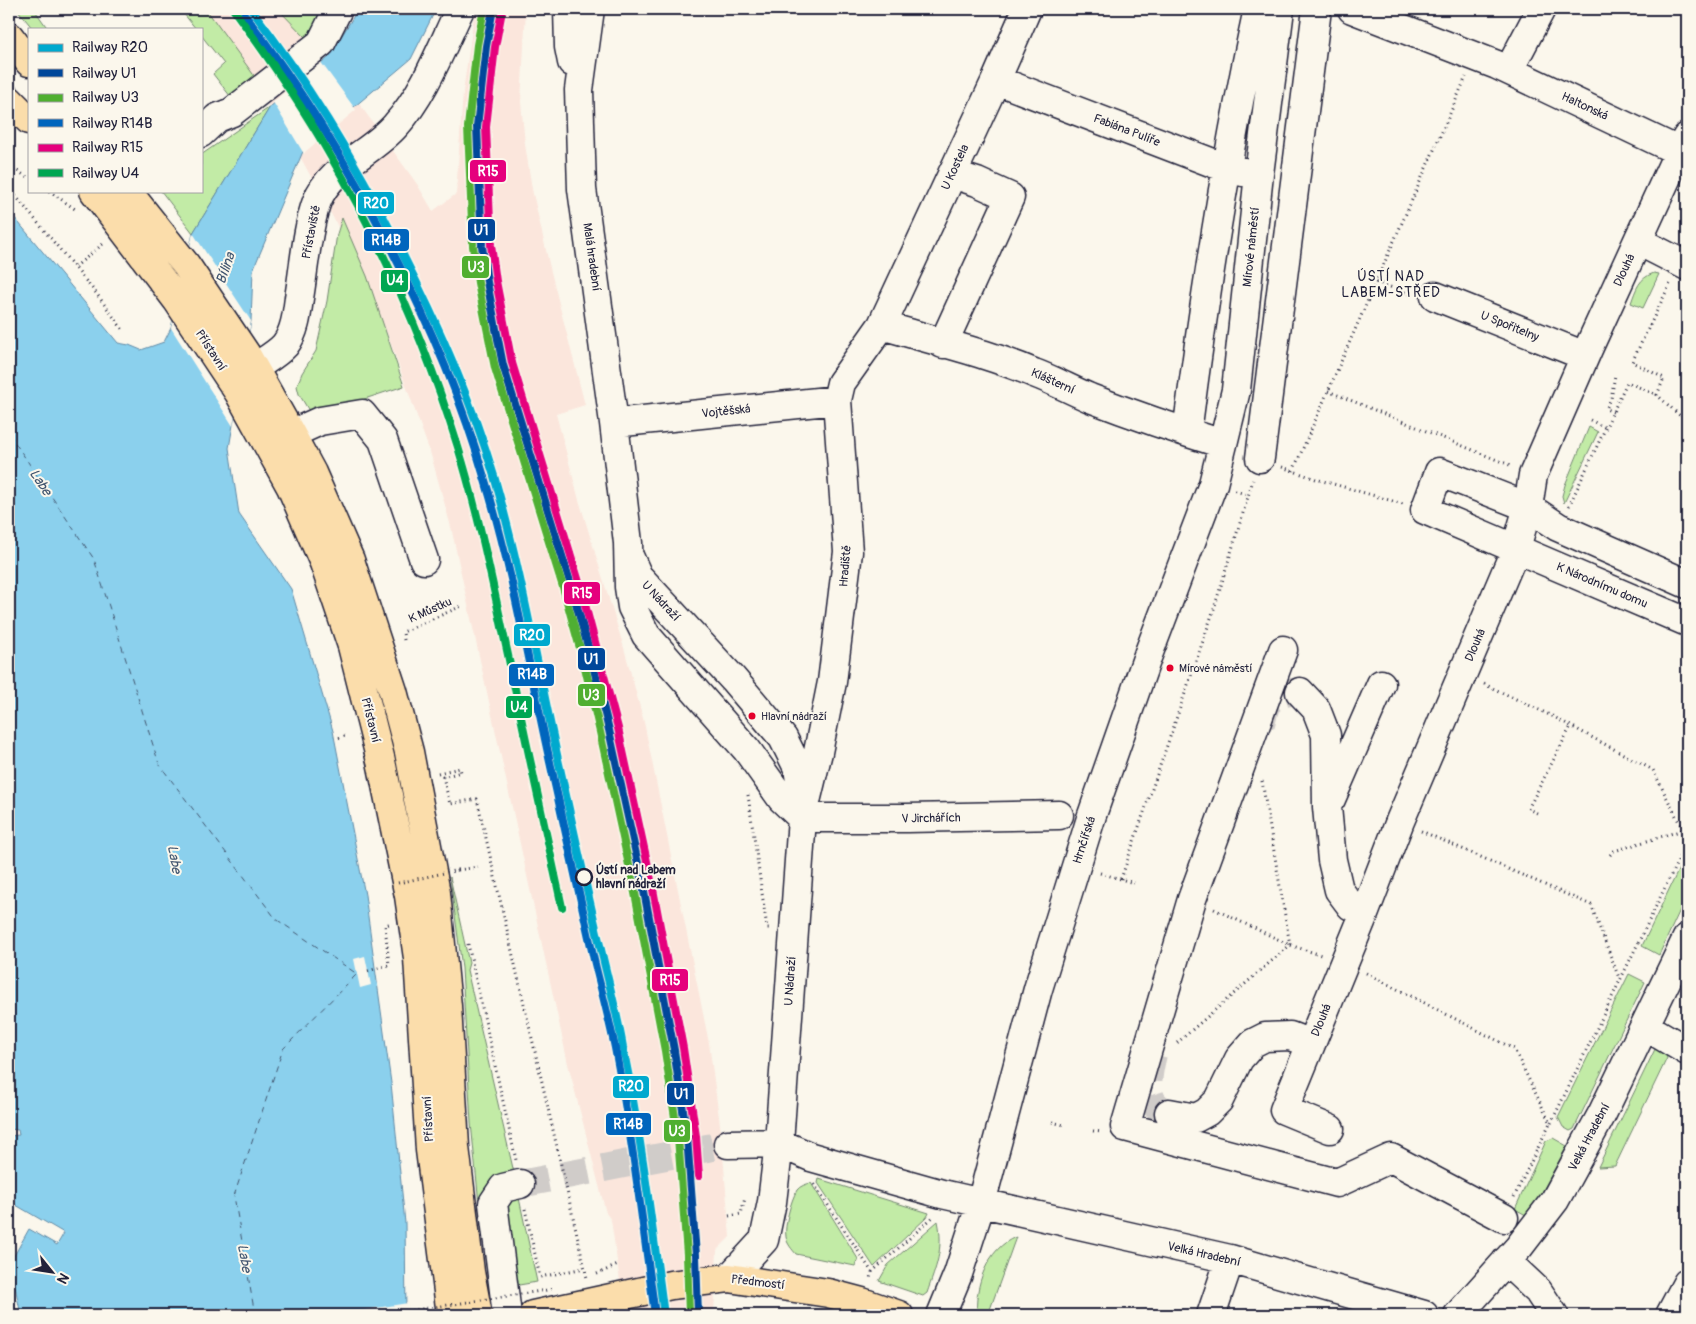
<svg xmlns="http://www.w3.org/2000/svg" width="1696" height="1324" font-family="Pangolin,sans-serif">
  <rect width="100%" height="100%" fill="#fbf7ec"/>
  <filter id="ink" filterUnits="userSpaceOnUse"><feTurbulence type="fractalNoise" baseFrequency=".02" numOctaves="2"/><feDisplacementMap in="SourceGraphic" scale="10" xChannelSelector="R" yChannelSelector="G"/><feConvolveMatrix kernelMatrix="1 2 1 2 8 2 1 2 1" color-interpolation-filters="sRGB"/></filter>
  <g filter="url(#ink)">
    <path fill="#fbe6dc" d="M198,9H287L311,37L417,184L433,211L456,194L463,92L475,9H526L521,102L525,144L532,189L551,272L585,405L556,414L579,500L624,648L644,722L709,1043L721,1132L730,1237L717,1250L714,1315H625L611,1220L606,1213L568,1064L451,527L431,455L387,333L342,234L303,162L259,91Z"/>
    <path fill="#c2eba6" stroke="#728670" d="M17,9H34L48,29H33Z
      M180,9H206L258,81L234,101L213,74L224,64L201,35V29H196Z
      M278,9H326L306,38Z
      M270,107L193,233L161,191H201V155Z
      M342,218L367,276L404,386L334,409L315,421L299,394L297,386L302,373L316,351L327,301L337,234Z
      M1654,273L1659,274L1643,308L1631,303C1636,289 1639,278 1654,273Z
      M1589,427L1598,432L1564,503L1562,496L1565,485Z
      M1687,852V895L1659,955L1642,946Z
      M450,877L469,963L467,970L515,1177L483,1199L480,1214L471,1123L462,968Z
      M1629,974L1645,982L1574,1129L1570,1131L1563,1127L1558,1117Z
      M1657,1045L1665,1053L1667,1058L1615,1166L1598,1167Z
      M1553,1138L1567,1146L1530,1214L1526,1215L1515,1209L1546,1141Z
      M819,1179L929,1213L927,1217L874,1267L818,1183Z
      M811,1183L858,1259L855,1266L796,1254C792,1249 787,1244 786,1237C784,1226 791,1200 797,1190C800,1186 806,1184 811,1183Z
      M519,1198L537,1282L513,1286L505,1206L510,1200Z
      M938,1221C944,1249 936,1267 927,1293L923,1296L879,1281L888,1265Z
      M1016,1237L988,1315H977C974,1287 987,1248 1016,1237Z"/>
    <path fill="#8bd0ed" stroke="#618aa6" d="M358,9H436L411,59L304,149L253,270L251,321L229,448L239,514L291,589L333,731L365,895L391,1083L405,1223L406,1315H21L10,1263L29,1229L57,1245L64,1233L9,1201V1136L19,1135L18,1130L9,1129V211L118,343L129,345L141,350L164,342L171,328L193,233L270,107L329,57Z"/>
    <path fill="#fbf7ec" d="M320,61L356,110L306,151L304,154L273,102Z
      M193,233L251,321L233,426L171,328Z
      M365,956L371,985L360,988L354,959Z
      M408,1303V1315H331Z"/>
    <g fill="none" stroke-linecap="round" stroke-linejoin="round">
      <path stroke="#425670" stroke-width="1" stroke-dasharray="6 5" stroke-linecap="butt" d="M9,434L94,559L159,764L276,919L357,974L283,1049L234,1196L255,1315"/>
      <path stroke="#d0ccc9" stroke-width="28" stroke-dasharray="28 14" stroke-linecap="butt" d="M1261,724C1263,718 1264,709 1267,704C1275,694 1288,691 1300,692
        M1153,1054C1149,1070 1143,1096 1158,1107C1161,1110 1165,1111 1169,1113
        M520,1184L728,1144"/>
      <defs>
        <path id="minor" d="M568,9L569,47L572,62
          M590,9L579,90L582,189L614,423L628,543L629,587L632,607L646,635L747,750L782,799L802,818
          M1352,9L1497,65L1672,148
          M1509,70L1541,9
          M996,80L1213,163L1243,172
          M201,133L217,118L232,112L321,43L338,9
          M1638,241L1687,266
          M1435,296L1585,356
          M882,325C933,341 985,352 1034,373C1053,380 1071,390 1090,398C1134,415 1178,430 1223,444
          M943,344L1010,197L977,182L952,174
          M254,368C264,361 277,354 285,345C295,332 297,314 299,298C304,269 307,227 317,201C330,167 373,152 396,125C425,93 441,48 460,9
          M614,423L837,400
          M1188,425C1206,285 1228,146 1258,9
          M291,434L320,421L362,414L383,440L424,560
          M1260,458L1317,9
          M629,556L638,576L733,679L783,738L798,768L802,793V818L779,1143L772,1202L764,1240L729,1278
          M1687,584L1558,527L1528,507L1439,472L1425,510L1687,622
          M1283,650L1192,899L1125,1127L1337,1183L1391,1158L1504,1218
          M1300,692L1316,709L1326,735L1327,807L1332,860L1339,890L1351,906L1365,912
          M1331,799L1381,684
          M802,818L818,752L832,682L848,552L837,400L841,383L882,325L996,80L1027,9
          M802,818H907L1059,815
          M1645,1026L1687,1051
          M1169,1113L1196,1118L1207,1112L1219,1100L1239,1059L1253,1043L1265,1037L1290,1036L1311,1044
          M1330,1129L1284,1110L1365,912L1400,821L1516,548L1528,507L1533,475L1589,347L1679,151L1687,137
          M728,1144L779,1143L811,1157L942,1194L1230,1259L1424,1315
          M1506,1261L1538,1291L1554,1315
          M507,1315L493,1203L503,1188L520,1184
          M941,1315L958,1274L981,1203L1038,989L1092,815L1148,655L1213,484L1223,444L1236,390L1259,174L1280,9
          M1211,1315L1230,1259
          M1458,1315L1519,1247L1555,1200L1602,1114L1687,938
          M1670,1315L1687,1283"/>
        <path id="major" d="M9,36L29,62
          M9,100L29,120
          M94,191L177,300L239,393L291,487L324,563L352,646L381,761L409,896L418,958L430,1150L451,1315
          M127,191L186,265L246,354L291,434L312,473L350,560L393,691L409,752L436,893L447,1006L455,1147L470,1272L478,1315
          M533,1315L671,1285L729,1278L828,1293L862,1302L899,1315"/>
      </defs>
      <use href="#minor" stroke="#22223b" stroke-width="31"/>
      <use href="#major" stroke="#22223b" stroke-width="31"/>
      <path stroke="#22223b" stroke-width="3" stroke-dasharray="1 4" stroke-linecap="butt" d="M9,166L29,178
        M9,188L96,293L123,330
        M49,191L75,209
        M75,267L103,244
        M1376,282L1410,294
        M1670,284L1632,362L1664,378L1657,395L1687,422
        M1328,391L1512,466
        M1613,412L1606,409L1611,399L1615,375
        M1590,420L1606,428
        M1282,467L1316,479L1403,504
        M1293,471L1466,77
        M1235,491L1249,495
        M1569,506L1627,382L1657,395
        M404,640L403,632L464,605
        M1484,684L1554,717L1653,770L1687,838
        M339,738L348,735
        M438,773L460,768L461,772L443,777L450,804L477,799L587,1278
        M748,795L767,928H770
        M1537,813L1528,809L1571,726
        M1421,831L1591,905L1619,978
        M1610,855L1614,851L1683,830
        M458,870L478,867
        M1100,873L1134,883
        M1121,879L1213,612L1253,480
        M1214,909L1290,945L1321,955
        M468,944L516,1160
        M368,971L389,965L385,925L389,924
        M1366,973L1514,1049L1550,1123L1514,1197
        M1177,1043L1290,945L1262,781
        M1052,1122L1064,1125
        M1551,1123L1687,842
        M1093,1131L1102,1132
        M814,1184L872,1272L870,1278
        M525,1209L540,1277L584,1268
        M729,1216L741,1214L745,1198
        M872,1272L933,1217
        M597,1274L618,1265"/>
      <use href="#minor" stroke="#fbf7ec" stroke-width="28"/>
      <use href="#major" stroke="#fbddab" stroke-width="28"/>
      <path stroke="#22223b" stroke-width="3" stroke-dasharray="1 4" stroke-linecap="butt" d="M398,883L458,870
        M382,1315L554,1289"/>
      <defs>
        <path id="rail-1" d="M251,9C308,83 356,162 398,245C436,319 470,396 494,476C522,572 538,671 560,768C574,832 588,895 603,958C610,988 618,1017 623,1047C641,1135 652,1225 664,1315"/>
        <path id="rail-2" d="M493,9L486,46L477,127L482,246L487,282L503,365L571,585L592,661L609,730L644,891L674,1050L687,1137L696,1255L698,1315"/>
        <path id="rail-3" d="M484,9L477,45L468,127L473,246L478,283L495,368L563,587L584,663L600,732L635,893L665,1051L678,1138L687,1255L689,1315"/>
        <path id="rail-4" d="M244,14C301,88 349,166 391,249C429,323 462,400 485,480C514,575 530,674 552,771C566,834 580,897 594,960C601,989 609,1018 615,1048C632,1136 643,1226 655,1315"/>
        <path id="rail-5" d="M502,11L495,47L486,127L491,245L496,281L512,363L579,582L618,728L653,889L683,1048L696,1136L699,1176"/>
        <path id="rail-6" d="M233,9C266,54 299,101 327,150C382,243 426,344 458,447C479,515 493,586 508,655C525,739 544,823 562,907"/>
      </defs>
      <use href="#rail-1" stroke="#fbf7ec" stroke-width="11"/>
      <use href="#rail-2" stroke="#fbf7ec" stroke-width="11"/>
      <use href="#rail-3" stroke="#fbf7ec" stroke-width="11"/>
      <use href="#rail-4" stroke="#fbf7ec" stroke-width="11"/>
      <use href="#rail-5" stroke="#fbf7ec" stroke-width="11"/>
      <use href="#rail-6" stroke="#fbf7ec" stroke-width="11"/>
      <use href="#rail-1" stroke="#00a9ce" stroke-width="8"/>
      <use href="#rail-2" stroke="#00479a" stroke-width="8"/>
      <use href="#rail-3" stroke="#50af30" stroke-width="8"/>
      <use href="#rail-4" stroke="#0065bd" stroke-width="8"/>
      <use href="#rail-5" stroke="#e5007d" stroke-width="8"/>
      <use href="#rail-6" stroke="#00a651" stroke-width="8"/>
    </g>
  </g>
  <g fill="#e4002b" stroke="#fbf7ec" stroke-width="2">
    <circle cx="1170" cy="668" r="4.5"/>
    <circle cx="752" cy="716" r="4.5"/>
  </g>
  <circle fill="#fbf7ec" stroke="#22223b" stroke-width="2.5" cx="584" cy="877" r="8"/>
  <g text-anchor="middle" stroke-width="4" stroke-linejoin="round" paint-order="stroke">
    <g font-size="11" fill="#22223b" stroke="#fbf7ec" text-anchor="start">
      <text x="1179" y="672">Mírové náměstí</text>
      <text x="761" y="720">Hlavní nádraží</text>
    </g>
    <g font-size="12" fill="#22223b" stroke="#fbf7ec">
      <text transform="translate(1585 106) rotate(25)" y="4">Haltonská</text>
      <text transform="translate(1127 130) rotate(21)" y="4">Fabiána Pulíře</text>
      <text transform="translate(955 167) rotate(-65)" y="4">U Kostela</text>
      <text transform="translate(311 232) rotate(-79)" y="4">Přístaviště</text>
      <text transform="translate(1251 247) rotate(-84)" y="4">Mírové náměstí</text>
      <text transform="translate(592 257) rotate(82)" y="4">Malá hradební</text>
      <text transform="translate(1624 270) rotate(-65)" y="4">Dlouhá</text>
      <text transform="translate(1510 326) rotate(22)" y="4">U Spořitelny</text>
      <text transform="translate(211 350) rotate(57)" y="4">Přístavní</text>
      <text transform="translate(1053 381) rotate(24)" y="4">Klášterní</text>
      <text transform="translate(726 411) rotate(-6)" y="4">Vojtěšská</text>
      <text transform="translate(845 566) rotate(-85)" y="4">Hradiště</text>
      <text transform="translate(1602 585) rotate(23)" y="4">K Národnímu domu</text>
      <text transform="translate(661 601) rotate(47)" y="4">U Nádraží</text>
      <text transform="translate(430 610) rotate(-24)" y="4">K Můstku</text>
      <text transform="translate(1475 645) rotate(-67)" y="4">Dlouhá</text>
      <text transform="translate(371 720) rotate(76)" y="4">Přístavní</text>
      <text transform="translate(931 818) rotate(-1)" y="4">V Jirchářích</text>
      <text transform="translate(1084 840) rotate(-72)" y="4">Hrnčířská</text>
      <text transform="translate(790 981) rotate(-86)" y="4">U Nádraží</text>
      <text transform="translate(1321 1020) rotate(-68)" y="4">Dlouhá</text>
      <text transform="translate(428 1119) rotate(-93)" y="4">Přístavní</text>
      <text transform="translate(1589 1137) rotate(-62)" y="4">Velká Hradební</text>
      <text transform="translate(1204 1254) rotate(13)" y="4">Velká Hradební</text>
      <text transform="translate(758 1282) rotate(7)" y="4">Předmostí</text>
    </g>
    <g font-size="12" font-weight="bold" fill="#22223b" stroke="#fbf7ec" text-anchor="start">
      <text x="596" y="874">Ústí nad Labem<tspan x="596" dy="14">hlavní nádraží</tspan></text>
    </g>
    <g font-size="14" font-style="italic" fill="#425670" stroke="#fbf7ec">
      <text transform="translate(225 268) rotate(-71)" y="5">Bílina</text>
      <text transform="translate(41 482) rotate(56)" y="5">Labe</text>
      <text transform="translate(175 859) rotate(80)" y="5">Labe</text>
      <text transform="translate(245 1258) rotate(80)" y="5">Labe</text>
    </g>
    <g font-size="14" letter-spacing="1" fill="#22223b" stroke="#fbf7ec">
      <text x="1391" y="281">ÚSTÍ NAD<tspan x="1391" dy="16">LABEM-STŘED</tspan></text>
    </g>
  </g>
  <g stroke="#fbf7ec" stroke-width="2">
    <rect x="469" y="159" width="38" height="24" rx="5" fill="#e5007d"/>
    <rect x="357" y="191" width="38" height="24" rx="5" fill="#00a9ce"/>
    <rect x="467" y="218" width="29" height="24" rx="5" fill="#00479a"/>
    <rect x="363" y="228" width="47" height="24" rx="5" fill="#0065bd"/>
    <rect x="461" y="255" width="29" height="24" rx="5" fill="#50af30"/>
    <rect x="380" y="269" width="29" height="24" rx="5" fill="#00a651"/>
    <rect x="563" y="581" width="38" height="24" rx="5" fill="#e5007d"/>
    <rect x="513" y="623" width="38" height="24" rx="5" fill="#00a9ce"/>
    <rect x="577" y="647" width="29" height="24" rx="5" fill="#00479a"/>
    <rect x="508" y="663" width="47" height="24" rx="5" fill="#0065bd"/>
    <rect x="577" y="683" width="29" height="24" rx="5" fill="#50af30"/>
    <rect x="505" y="695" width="28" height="24" rx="5" fill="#00a651"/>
    <rect x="651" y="968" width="38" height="24" rx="5" fill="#e5007d"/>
    <rect x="612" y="1075" width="38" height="24" rx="5" fill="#00a9ce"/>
    <rect x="666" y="1082" width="29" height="24" rx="5" fill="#00479a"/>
    <rect x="605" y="1112" width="47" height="24" rx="5" fill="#0065bd"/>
    <rect x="663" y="1119" width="28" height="24" rx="5" fill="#50af30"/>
  </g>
  <g font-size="14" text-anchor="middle" font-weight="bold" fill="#fff">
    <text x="488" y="176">R15</text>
    <text x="376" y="208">R20</text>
    <text x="481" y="235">U1</text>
    <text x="386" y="245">R14B</text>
    <text x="476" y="272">U3</text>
    <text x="395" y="285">U4</text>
    <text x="582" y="598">R15</text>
    <text x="532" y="640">R20</text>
    <text x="591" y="664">U1</text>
    <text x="532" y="679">R14B</text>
    <text x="591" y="700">U3</text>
    <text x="519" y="712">U4</text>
    <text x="670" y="985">R15</text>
    <text x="631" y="1091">R20</text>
    <text x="681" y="1099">U1</text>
    <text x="628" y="1129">R14B</text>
    <text x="677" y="1136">U3</text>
  </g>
  <rect width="1696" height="1324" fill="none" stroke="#fbf7ec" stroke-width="30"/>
  <rect x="15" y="15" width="1666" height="1294" fill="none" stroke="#22223b" stroke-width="2" filter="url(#ink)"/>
  <rect x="28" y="28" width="175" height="165" fill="#fbf7ec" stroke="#a4a2a5"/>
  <rect x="38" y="44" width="25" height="8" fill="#00a9ce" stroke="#a4a2a5"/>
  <text x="72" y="52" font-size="15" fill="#22223b">Railway R20</text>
  <rect x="38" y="69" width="25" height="8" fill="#00479a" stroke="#a4a2a5"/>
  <text x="72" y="78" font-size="15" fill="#22223b">Railway U1</text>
  <rect x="38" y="94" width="25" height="8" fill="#50af30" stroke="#a4a2a5"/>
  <text x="72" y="102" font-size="15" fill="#22223b">Railway U3</text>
  <rect x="38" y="119" width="25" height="8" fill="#0065bd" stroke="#a4a2a5"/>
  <text x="72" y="128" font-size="15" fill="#22223b">Railway R14B</text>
  <rect x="38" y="144" width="25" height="8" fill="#e5007d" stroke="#a4a2a5"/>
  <text x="72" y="152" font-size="15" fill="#22223b">Railway R15</text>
  <rect x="38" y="169" width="25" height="8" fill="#00a651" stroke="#a4a2a5"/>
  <text x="72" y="178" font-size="15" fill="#22223b">Railway U4</text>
  <g transform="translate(52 1272) rotate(120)" stroke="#fbf7ec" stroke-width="4" paint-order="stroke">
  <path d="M0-4L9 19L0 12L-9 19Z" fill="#22223b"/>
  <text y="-8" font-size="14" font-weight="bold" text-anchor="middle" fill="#22223b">N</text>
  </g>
</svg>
